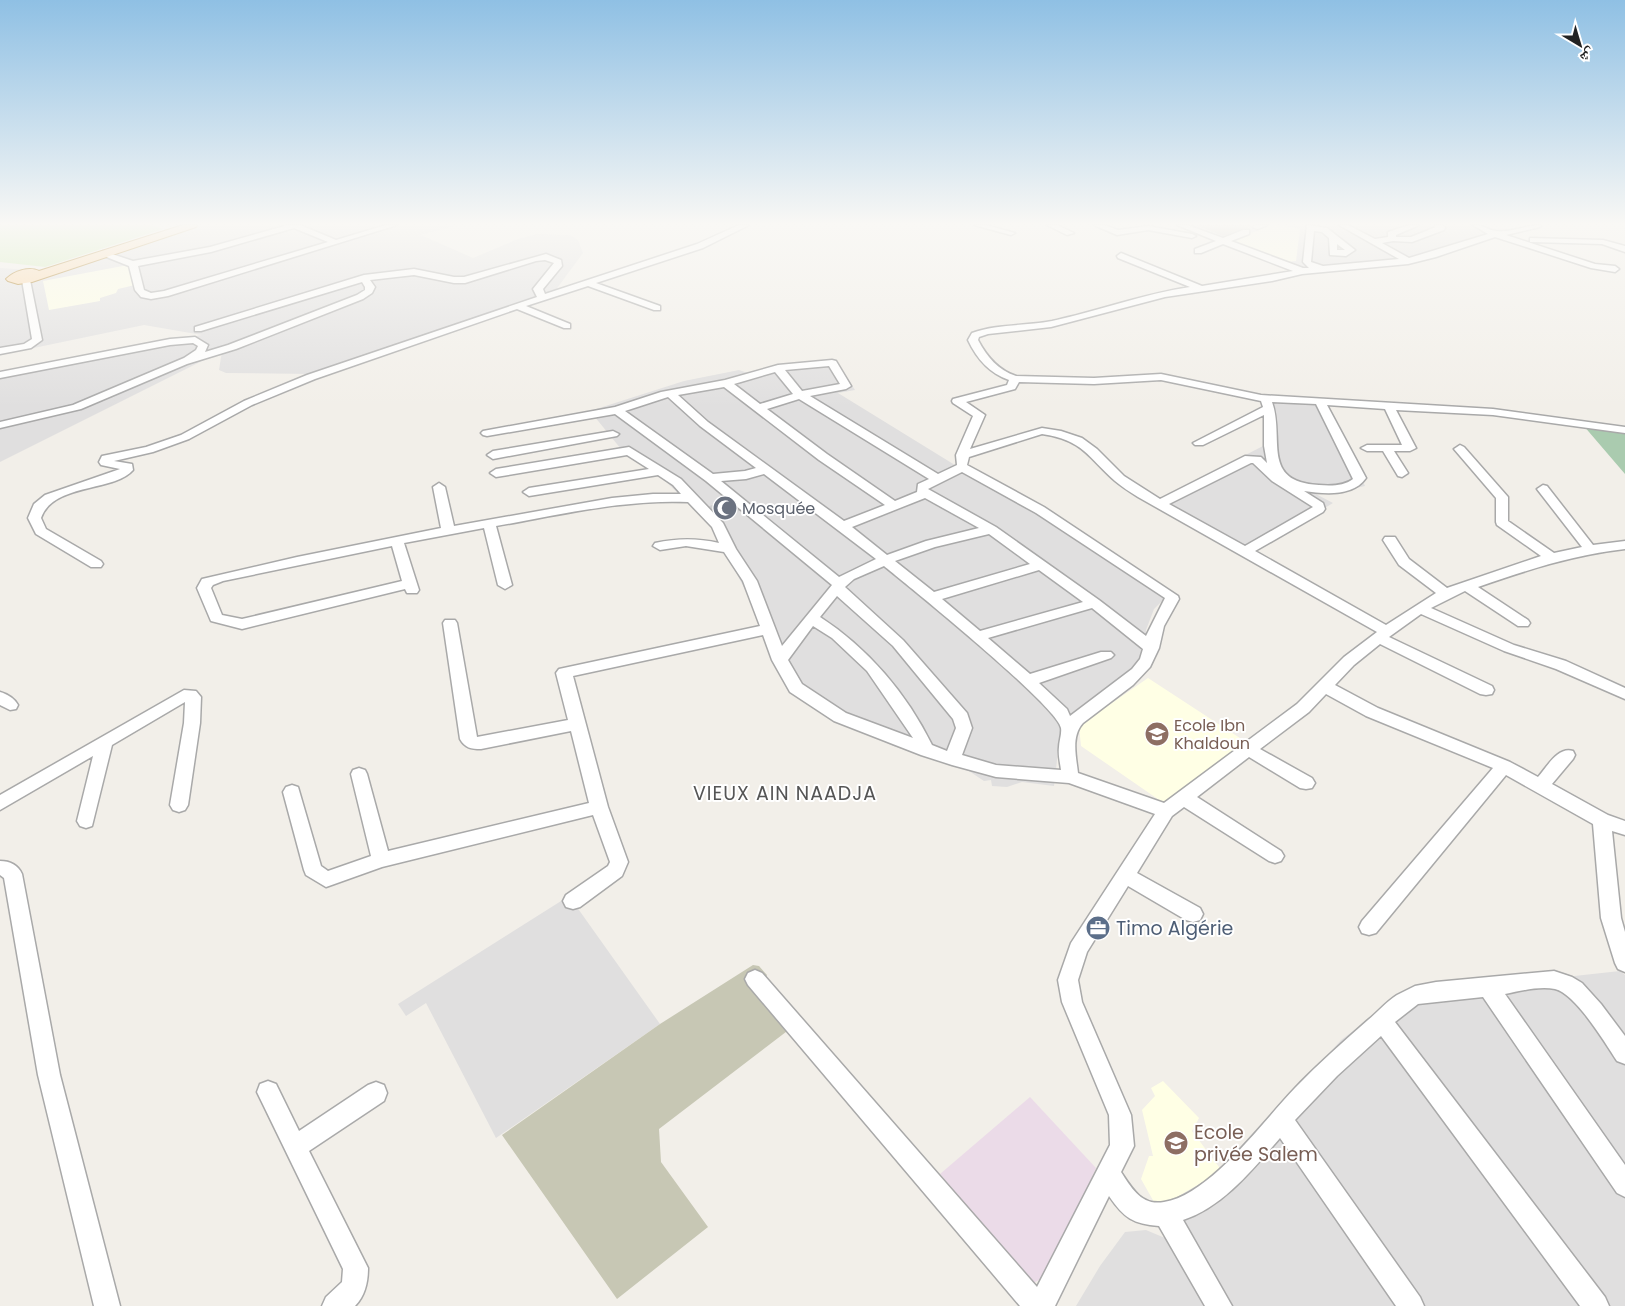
<svg xmlns="http://www.w3.org/2000/svg" width="1625" height="1306" font-family="Poppins,'Noto Naskh Arabic',sans-serif">
  <rect width="100%" height="100%" fill="#f2efe9"/>
  <path fill="#e0dfdf" d="M185,225H458L421,235L473,258L518,239L537,234L570,235L578,240L583,253L555,291L311,374L226,373L219,370L222,351L0,462V373L113,350L202,335L144,325L0,355V268L42,271Z
    M1175,225H1476L1489,234L1408,261L1302,271Z
    M836,360L855,390L838,393L963,470L1069,533L1165,598L1154,609L1146,630V649L1141,661L1126,677L1076,711L1060,735L1054,786L1022,782L1007,787L992,786L991,780L984,781L969,771L893,746L809,705L787,689L761,620L711,525L659,475L637,462L621,449L590,411L684,381L739,370L748,373L777,365Z
    M1270,400L1328,403L1365,486L1342,491L1312,492L1333,503L1252,552L1157,500L1267,444Z
    M569,896L660,1024L496,1138L426,1003L406,1016L398,1004Z
    M1620,971L1625,975V1306H1076L1100,1266L1125,1232L1146,1230L1165,1238L1158,1204L1237,1162L1291,1097L1341,1040L1402,995Z"/>
  <path fill="#ebdbe8" d="M1030,1097L1096,1168L1049,1274L1032,1284L940,1174Z"/>
  <path fill="#ffffe5" d="M1272,225H1282L1300,229L1296,261L1285,262L1230,241Z
    M128,265L135,285L118,289L116,293L100,298V301L49,310L43,281Z
    M1148,678L1246,742L1165,804L1081,746L1079,726Z
    M1163,1081L1199,1118L1192,1131L1222,1171L1177,1197L1158,1204L1154,1202L1141,1179L1149,1156H1153L1142,1110L1155,1096L1151,1088Z"/>
  <path fill="#d0d0d0" d="M731,498L744,509L716,520L707,507Z"/>
  <path fill="#c7c7b4" d="M753,965L759,966L767,975L765,980L799,1022L659,1129L661,1162L708,1227L617,1299L502,1135L660,1024Z"/>
  <path fill="#cdebb0" d="M0,225H151L163,229L45,267L0,262Z"/>
  <path fill="#aacbaf" d="M1583,425L1625,431V474Z"/>
  <path fill="#c7bfb8" d="M1196,225H1253L1223,236Z"/>
  <g fill="none" stroke-linecap="round" stroke-linejoin="round">
    <defs>
      <path id="minor" d="M288,225H300L336,240L386,225H397L168,296L151,299L141,297L135,290L129,266L99,254L103,251L133,261L210,247ZM294,228L328,242L164,291L151,293L144,290L138,266L211,252Z
        M739,225H749L703,248L596,283L660,306V310H654L588,286L526,306L570,324V328H564L517,309L315,379L252,405L189,439L153,452L114,461L132,464L133,470C114,492 53,483 41,518L46,529L101,561L103,564L101,567H91L36,534L28,518L34,504L45,495L120,469L101,465L99,462L102,456L146,447L181,435L244,401L307,375L537,297L533,289L554,263L545,260L536,261L465,283H454L414,275L370,280L375,287L372,293L363,299L236,349L187,364L81,409L0,428V422L73,405L184,358L196,350L198,346L193,343L170,345L0,378V372L170,339L195,337L208,345L205,352L228,345L357,295L365,290V287L362,282L201,331H195V327L364,275L414,269L454,277H464L546,254L561,260L562,266L543,289L545,294L697,244Z
        M974,225H986L1015,233L1011,235Z
        M1047,225H1057L1074,233L1067,235Z
        M1094,225H1104L1118,230L1148,226L1192,234L1196,236L1192,238L1148,230L1117,235Z
        M1177,225H1187L1223,238L1243,230H1249V234L1231,241L1303,268H1309L1303,262L1307,225L1327,228L1355,250L1346,256L1330,255L1329,238L1322,232L1314,231L1311,262L1323,266L1399,259L1339,225H1348L1375,239L1388,237V232L1409,225H1419L1396,235V237H1411L1436,227L1435,225H1443L1445,228L1444,230L1412,242L1393,241L1382,243L1409,258L1488,234L1473,225C1484,225 1488,230 1496,231C1511,233 1526,225 1541,225L1540,227L1506,235L1595,264L1615,266L1619,269L1615,272L1591,268L1495,237L1436,257L1408,264L1302,274L1272,281L1165,297L1051,327L988,334L979,337L978,340C987,357 998,370 1016,376L1094,378L1161,374L1261,395L1493,409L1625,427V433L1493,415L1396,410L1416,448L1410,451H1394L1408,473L1402,477L1398,476L1383,451H1367L1361,448L1367,445H1402L1385,409L1327,405L1366,478C1353,497 1324,494 1304,491L1323,503L1325,509L1323,512L1255,551L1386,625L1436,593L1399,565L1383,540L1385,537H1395L1409,559L1447,588L1541,556L1497,525L1496,522V498L1454,449L1460,445L1464,447L1508,497V521L1554,553L1582,547L1537,489L1543,485L1547,486L1593,545L1625,541V549C1573,555 1527,570 1478,587L1528,620L1530,623L1528,626H1518L1465,591L1431,608L1514,645L1566,661L1625,688V699L1556,669L1504,651L1421,614L1389,637L1492,686L1494,690L1492,694L1486,695L1480,694L1380,644L1354,665L1335,685L1378,708L1510,762L1538,777C1547,767 1558,746 1573,751L1575,755L1573,759L1552,784L1608,815L1625,821V835L1612,831L1621,918L1625,932V972L1618,969L1615,963L1601,918L1593,824L1506,775L1376,933L1369,935L1362,933L1359,927L1362,921L1493,768L1366,716L1326,694L1309,712L1260,749L1312,778L1315,783L1312,788L1306,789L1300,788L1249,757L1197,797L1281,851L1284,856L1281,861L1275,863L1269,861L1184,807L1172,816L1137,873L1200,908L1203,914L1200,920L1193,922L1186,920L1128,886L1087,952L1078,980L1082,1002L1131,1115L1134,1146L1121,1172C1132,1189 1142,1206 1164,1202C1210,1195 1264,1120 1295,1088C1318,1064 1343,1042 1368,1020C1378,1012 1386,1002 1397,995L1415,986L1436,982L1554,971L1572,977L1582,983L1601,1004L1625,1036V1064L1617,1061C1605,1043 1576,994 1555,989C1539,986 1520,991 1505,994L1625,1165V1197L1617,1193L1483,997L1418,1004L1395,1022L1605,1297L1609,1306H1580L1381,1036L1337,1076L1295,1120L1420,1297L1424,1306H1396L1280,1138C1253,1169 1223,1207 1183,1220L1232,1306H1205L1159,1226C1133,1224 1124,1218 1109,1196L1055,1306H1020L748,985L745,979L748,973L755,970L762,973L1037,1287L1110,1145L1109,1115L1062,1002L1058,980L1071,943L1155,814L1069,783L996,777L952,765L921,755L834,721L790,692L772,660L763,635L573,676L608,807L628,862L622,876L580,907L573,909L566,907L563,901L566,895L608,866L610,862L593,815L382,867L326,887L306,875L304,870L283,792L286,787L292,785L298,787L321,866L328,871L371,856L351,774L353,770L359,768L365,770L367,774L388,851L589,803L571,731L481,749C471,749 465,748 460,739L443,623L445,620H455L457,623L477,737L568,720L556,673L559,669L760,626L743,581L724,552L686,546L660,550L653,546L655,543C678,538 697,538 719,543L712,527L688,502C624,499 560,515 496,526L512,585L505,589L498,585L484,528L404,543L419,590L417,593H407L405,589L242,629L211,621L197,588L202,579L297,557L441,528L433,487L439,483L445,487L454,526L612,498L653,494H681L673,485L658,475L529,496L523,492L529,488L649,469L627,455L496,477L490,473L496,469L629,447L681,479L723,523L736,549L757,581L782,646L832,585L706,481L615,414L487,436L483,435L481,433L483,431L615,407L661,392L725,380L778,365L832,360L836,361L851,386L846,389L810,396L938,474L957,465L956,455L973,416L953,403L952,401L953,399L1007,385L1009,380C989,373 977,359 968,340L972,333C997,324 1025,326 1052,321C1098,311 1143,294 1190,287L1118,258L1117,256L1121,253L1202,286L1293,271L1223,244L1201,253H1195V249L1216,241ZM1337,244L1345,250H1337ZM829,366L840,384L802,391L785,370ZM775,372L793,394L760,404L734,384ZM1161,380L1261,401L1263,407L1193,443L1195,445H1203L1264,415V446L1267,463L1261,457L1245,456L1160,499L1124,476L1097,449L1082,438L1061,431L1042,428L970,449L985,415L966,402L1015,389L1019,382L1094,384ZM724,387L819,460L885,505L844,521L708,422L678,395ZM668,397L700,426L756,468L745,471L713,474L625,411ZM799,399L929,479L918,484L917,492L895,501L827,454L767,409ZM1272,402L1316,404L1353,479C1344,486 1331,486 1319,485C1260,482 1285,438 1272,402ZM1042,434C1083,440 1088,457 1115,481C1122,487 1130,492 1138,497L1377,632L1344,657L1297,704L1164,803L1078,773C1076,756 1071,736 1083,723L1133,685L1150,667L1159,648L1164,626L1179,599L1178,596L1044,507L967,465L969,457ZM1251,463H1253L1272,481L1313,507L1245,546L1169,504ZM962,472L1036,513L1165,598L1146,636L1099,600L996,527L928,489ZM764,474L876,559L839,577L721,481L746,479ZM925,498L979,528L926,541L887,555L852,527ZM989,534L1030,564L934,592L895,561L935,547ZM392,546L402,581L242,619L222,615L211,588L213,585L223,581ZM884,566C910,587 1057,706 1061,728C1062,734 1059,741 1059,747C1058,755 1060,762 1061,770L996,765L962,755L972,728L967,713L903,640L845,587L854,579ZM1039,570L1083,602L980,631L942,599ZM837,596L893,646L953,719L956,728L947,751L932,745C907,694 868,648 820,617ZM1092,608L1143,649L1140,659L1132,669L1070,716L1067,709L1039,683L1111,658L1114,655L1111,652H1101L1030,674L988,638ZM813,626L832,638L867,671L913,738L846,713L802,684L788,660Z
        M1256,225H1267L1257,229L1253,227Z
        M1530,238L1603,240L1625,246V252L1602,244L1533,242H1530Z
        M26,277L30,280L42,340L31,348L0,354V348L24,344L32,339L22,280Z
        M613,431L619,434L617,436L493,459L487,455L493,451Z
        M184,690L196,691L201,697L200,723L188,805L185,810L179,812L173,810L170,805L184,723L185,702L112,745L92,826L86,828L80,826L77,821L93,756L0,810V795Z
        M0,692C7,694 14,698 18,705L16,709L10,710L0,705Z
        M0,861C10,861 18,865 22,874L60,1075L120,1306H94L38,1075L4,878L0,875Z
        M268,1081L276,1084L299,1131L368,1085L376,1082L384,1085L387,1093L384,1101L309,1151L368,1268C368,1282 365,1296 355,1306H322L326,1297L342,1282L343,1269L257,1092L260,1084Z"/>
      <path id="major" d="M183,225H197L196,227L32,282L18,284L8,281L6,279C14,271 29,266 39,271Z"/>
    </defs>
    <use href="#minor" stroke="#a9a9a9" stroke-width="3"/>
    <use href="#major" stroke="#a06b00" stroke-width="2"/>
    <use href="#minor" fill="#fff" fill-rule="evenodd"/>
    <use href="#major" fill="#fcd6a4" fill-rule="evenodd"/>
  </g>
  <linearGradient id="sky" x2="0" y2="1"><stop stop-color="#8fc0e4"/><stop offset="0.55" stop-color="#f9f8f5"/><stop offset="1" stop-color="#f9f8f5" stop-opacity="0"/></linearGradient>
  <rect width="1625" height="407" fill="url(#sky)"/>
  <defs>
    <symbol id="mosque-disc" viewBox="-11 -11 22 22"><circle r="9.5" fill="#6b7280" stroke="#fff"/><path d="M3.5-4.9A6 6 0 1 0 3.5 4.9A5 5 0 1 1 3.5-4.9Z" fill="#fff"/></symbol>
    <symbol id="school-disc" viewBox="-11 -11 22 22"><circle r="9.5" fill="#8d6e63" stroke="#fff"/><path d="M0-5L7-2L0 1L-7-2ZM-4 1L0 2.5L4 1V4Q0 6-4 4Z" fill="#fff"/></symbol>
    <symbol id="office-disc" viewBox="-11 -11 22 22"><circle r="9.5" fill="#5c6f8a" stroke="#fff"/><path d="M-6-3h4V-5.5h4V-3h4V5H-6ZM-1-4.5V-3h2v-1.5ZM-6 0V1H6V0Z" fill="#fff"/></symbol>
  </defs>
  <g fill-rule="evenodd">
    <use href="#mosque-disc" x="711" y="494" width="28" height="28"/>
    <use href="#school-disc" x="1143" y="720" width="28" height="28"/>
    <use href="#office-disc" x="1084" y="914" width="28" height="28"/>
    <use href="#school-disc" x="1162" y="1129" width="28" height="28"/>
  </g>
  <g text-anchor="middle" stroke-width="4" stroke-linejoin="round" paint-order="stroke">
    <g font-size="16" fill="#5b616d" stroke="#fff" text-anchor="start">
      <text x="742" y="514">Mosquée</text>
    </g>
    <g font-size="16" fill="#785e54" stroke="#fff" text-anchor="start">
      <text x="1174" y="731">Ecole Ibn<tspan x="1174" dy="18">Khaldoun</tspan></text>
    </g>
    <g font-size="19" letter-spacing="1" fill="#555" stroke="#fff">
      <text x="785" y="800">VIEUX AIN NAADJA</text>
    </g>
    <g font-size="19" fill="#4e5e75" stroke="#fff" text-anchor="start">
      <text x="1116" y="935">Timo Algérie</text>
    </g>
    <g font-size="19" fill="#785e54" stroke="#fff" text-anchor="start">
      <text x="1194" y="1139">Ecole<tspan x="1194" dy="22">privée Salem</tspan></text>
    </g>
  </g>
  <g transform="translate(1580 45) rotate(142)" stroke="#ffffff" stroke-width="4" paint-order="stroke">
  <path d="M0-4L9 19L0 12L-9 19Z" fill="#222222"/>
  <text y="-8" font-size="14" font-weight="bold" text-anchor="middle" fill="#222222">ش</text>
  </g>
</svg>
